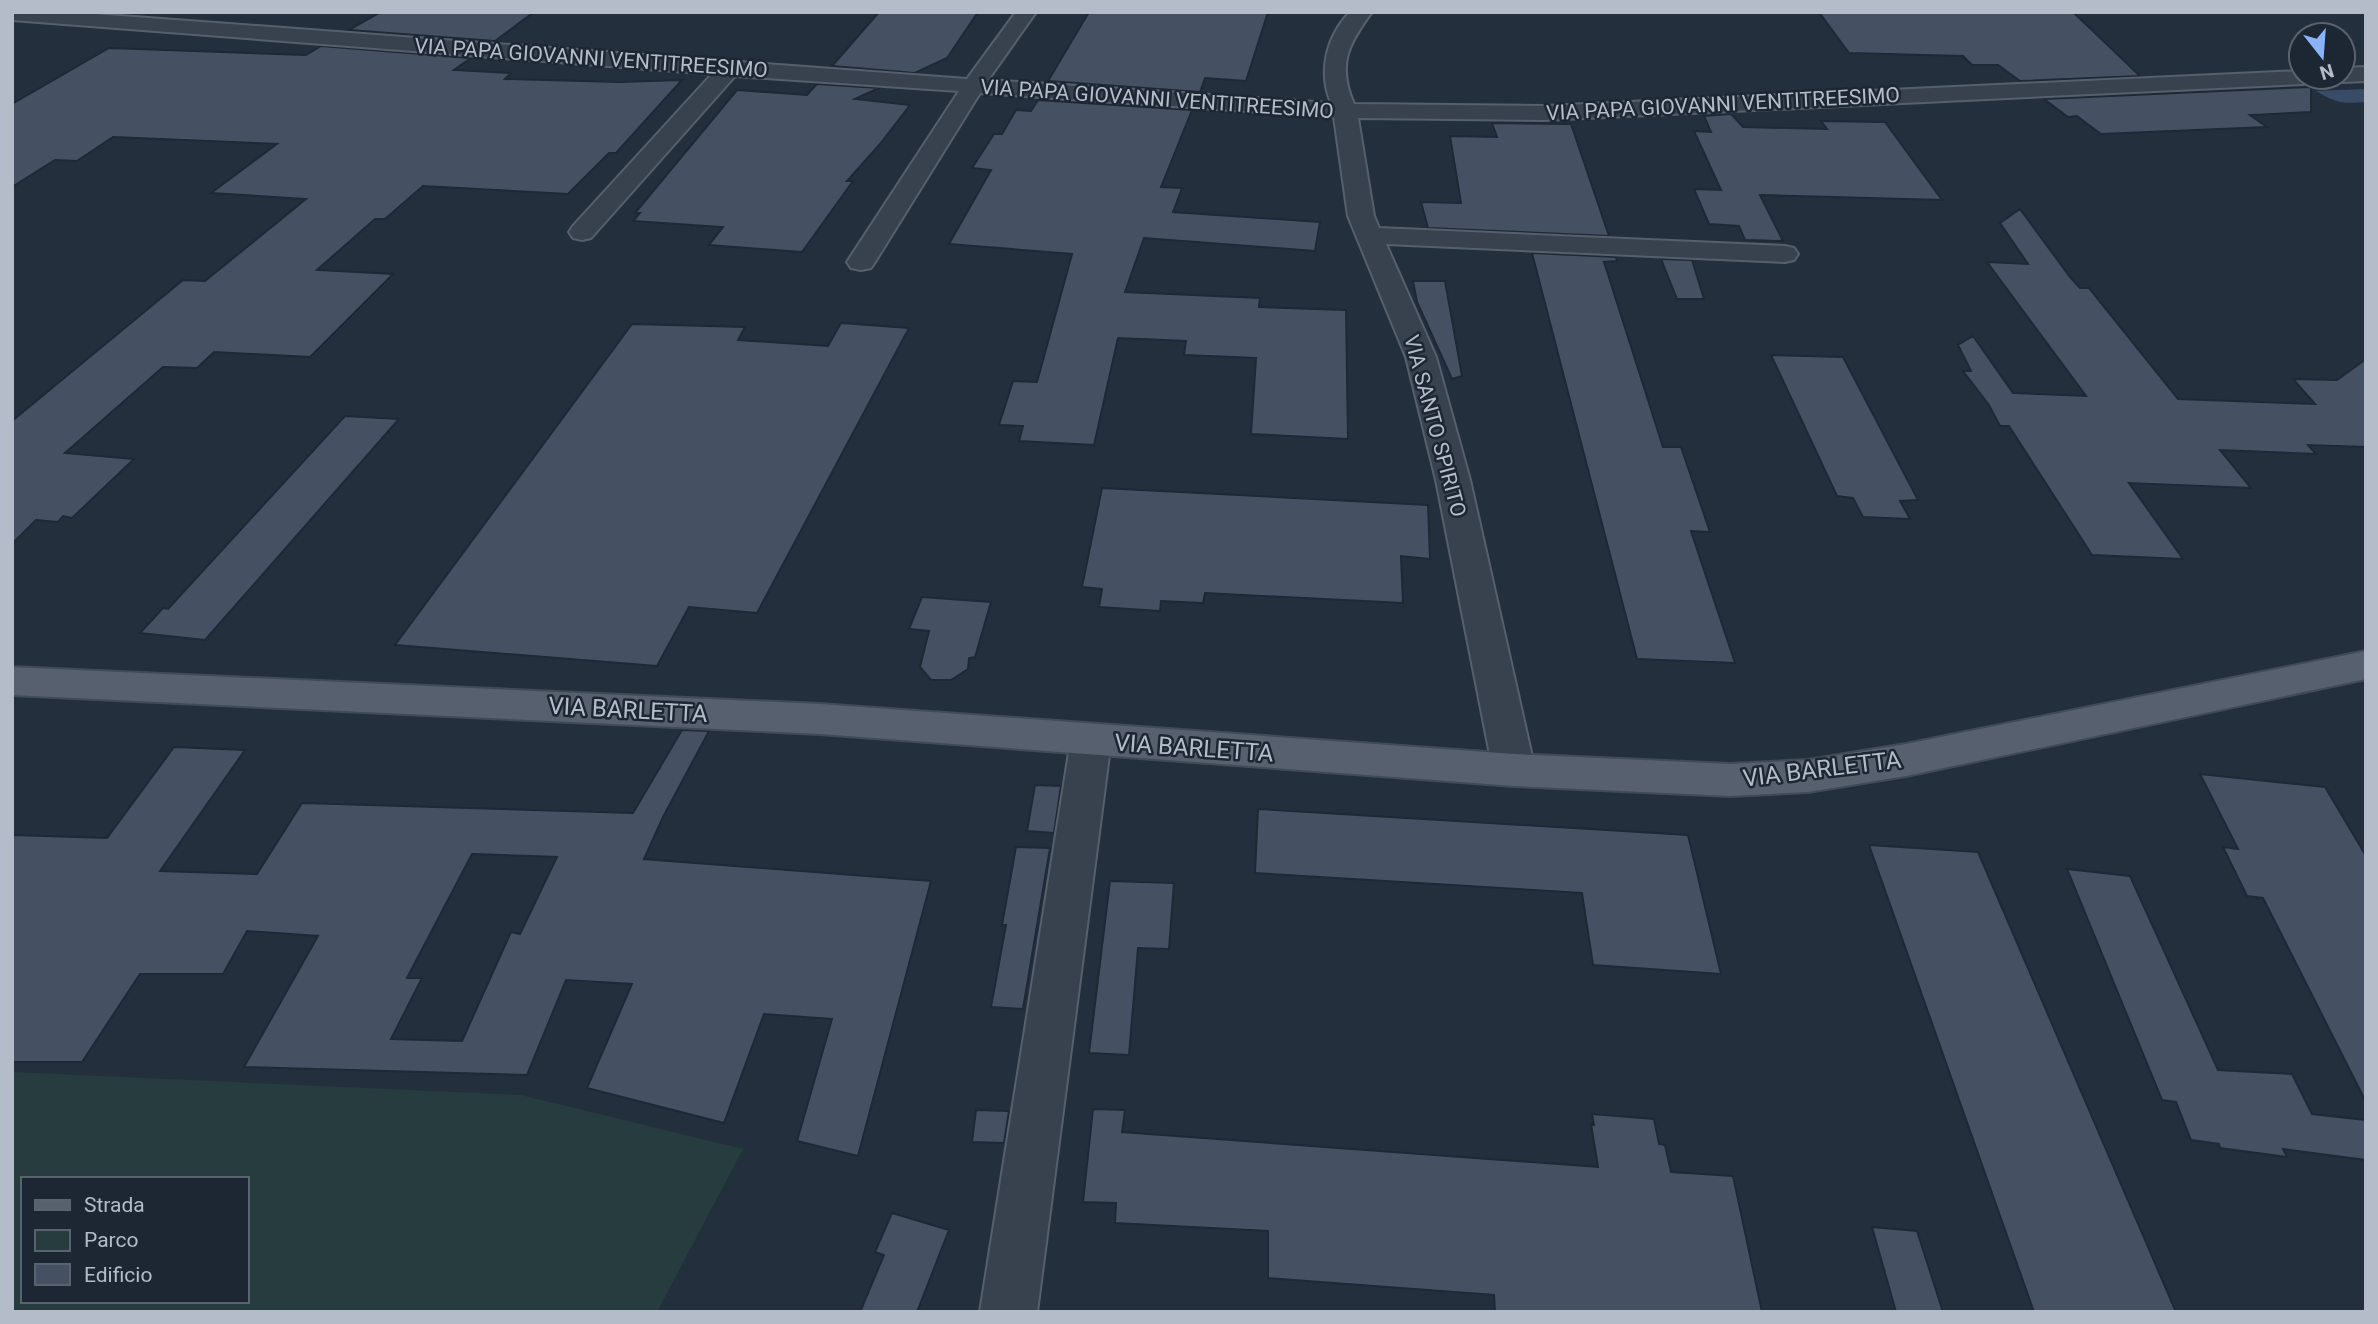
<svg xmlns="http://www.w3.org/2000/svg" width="2378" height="1324" font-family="Roboto,sans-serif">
  <rect width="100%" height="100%" fill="#242f3e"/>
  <path fill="#263c3f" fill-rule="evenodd" d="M12,1072L521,1095L743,1149L657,1312H12ZM23,1179H247V1301H23Z"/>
  <path fill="#394c67" d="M2366,89V102C2342,104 2336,103 2316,91Z"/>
  <path fill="#455162" stroke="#1f2835" stroke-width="2" fill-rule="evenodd" d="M381,12H534L495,41L349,30Z
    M879,12H978L947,58L915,73L832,66Z
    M1089,12H1268L1246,81L1205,78L1200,92L1048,81Z
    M1819,12H2073L2140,76L2020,81L1998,65H1972L1963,56L1849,53Z
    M321,46L471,58L454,70L511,73L505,79L620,82L682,80L616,153H609L568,194L423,186L385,219H375L317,270L393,274L310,357L214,352L197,368L163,367L65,453L134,459L72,518L63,516L58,522L36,520L12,544V421L183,280L205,281L306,199L211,193L277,144L113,137L77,161L55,160L12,187V104L109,48L306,55Z
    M817,84L879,88L855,99L910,105L880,144L847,181H853L802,252L709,245L723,227L633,221L640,213H635L737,90L807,95Z
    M2311,87V112L2250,115L2267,127L2101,134L2077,116L2068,117L2044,99Z
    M1038,100L1192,110L1161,187L1182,188L1173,212L1320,222L1315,251L1144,238L1125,292L1260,298L1259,307L1346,310L1348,439L1251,434L1256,358L1184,355L1186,341L1118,338L1094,445L1019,441L1023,426L999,425L1013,381L1037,382L1072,254L949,244L991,170L972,168L994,134H1002L1016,110L1031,111Z
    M1731,114L1743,127L1827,129L1821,121L1885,122L1942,200L1760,195L1783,241L1745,240L1739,226L1709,224L1694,189L1721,190L1694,131L1711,132L1704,116Z
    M1492,123L1571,124L1609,236L1428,228L1421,202L1461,203L1450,136L1497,137Z
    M2020,209L2070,277L2080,288H2089L2178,399L2315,404L2293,379L2337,380L2366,359V447L2308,445L2316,454L2220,450L2251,488L2129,483L2183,559L2092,555L2009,426H2000L1989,405L1963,371H1971L1958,345L1973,336L2013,393L2086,396L1987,262L2028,264L2000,223Z
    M1532,253L1616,257L1617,261L1604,262L1663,447H1681L1710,532L1691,531L1735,663L1637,659Z
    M1661,259L1692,260L1704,299H1677Z
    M1413,281H1445L1462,376L1452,379L1417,302Z
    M841,323L909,328L757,613L689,607L657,666L395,645L632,324L745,327L738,340L828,346Z
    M1771,355L1843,357L1918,500L1900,501L1910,519L1863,517L1853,498L1837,496Z
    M345,416L399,419L205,640L140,633L163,608L168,609Z
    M1102,488L1428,505L1430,559L1401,556L1403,603L1205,593L1203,603L1161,601L1160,611L1099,607L1102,589L1082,587Z
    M922,597L991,602L975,657L969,658L968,669L951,680H931L920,667L929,631L909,629Z
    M682,730L709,731L663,817L644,859L931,881L858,1156L797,1141L832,1019L764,1014L724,1123L587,1088L632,984L566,980L527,1075L244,1067L318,936L247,931L223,974H140L82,1062H12V835L107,838L174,747L245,750L160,871L257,874L302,803L633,813ZM472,854L557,857L520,934L511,932L462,1041L391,1039L422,978H407Z
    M2200,774L2325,787L2366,856V1102L2263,898L2247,896L2223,847L2238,849Z
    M1035,785L1061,786L1054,833L1027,831Z
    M1258,809L1688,835L1721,974L1593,965L1582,893L1255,873Z
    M1869,845L1978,852L2176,1312H2034Z
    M1016,847L1050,848L1023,1009L991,1007L1006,925H1002Z
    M2067,869L2130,876L2218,1070L2292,1074L2312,1114L2366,1120V1160L2283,1149L2287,1157L2220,1148L2219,1144L2191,1140L2176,1102L2162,1100Z
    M1110,881L1174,883L1169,949L1138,948L1129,1055L1089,1053Z
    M1093,1109L1125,1110L1122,1132L1598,1167L1591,1124L1594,1125L1592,1114L1654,1119L1659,1144L1665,1145L1671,1172L1733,1176L1762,1312H1495L1494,1295L1268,1278V1231L1115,1223L1116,1203L1083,1202Z
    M976,1110L1009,1111L1004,1143L972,1142Z
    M892,1213L949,1230L917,1312H860L884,1255L875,1252Z
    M1872,1227L1917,1231L1943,1312H1896Z"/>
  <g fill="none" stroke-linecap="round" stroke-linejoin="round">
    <defs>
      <path id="minor" d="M12,12H68L967,79L1016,12H1036L988,80L1331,103C1318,72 1326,37 1350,12H1372C1348,44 1337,65 1354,104L1544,106L2301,71V77H2314L2311,82L2303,84L1544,120L1358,118L1374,216L1379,228L1785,246L1794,248L1798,254L1794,260L1785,262L1386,244L1436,357L1470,480L1535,770L1529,781L1514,786L1499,781L1493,770L1436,480L1406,357L1348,216L1334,117L980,93L875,262L871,268L861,270L851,268L847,262L959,91L735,76L591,238L582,240L573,238L569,232L573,226L712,74L12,20Z
        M2366,67V81L2343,82L2334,77H2343V68Z
        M1091,725L1105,729L1111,740L1037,1312H980L1071,740L1077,729Z"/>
      <path id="major" d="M2366,651V679L1906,776L1808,792L1730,796L1514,786L820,734L12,695V667L820,704L1514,754L1730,764L1808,760L1906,744Z"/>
    </defs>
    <use href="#minor" stroke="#565f6c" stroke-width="4"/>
    <use href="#major" stroke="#414a57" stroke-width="4"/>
    <use href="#minor" fill="#38414e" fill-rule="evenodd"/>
    <use href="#major" fill="#56606e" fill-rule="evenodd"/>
  </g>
  <g text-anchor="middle" stroke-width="5" stroke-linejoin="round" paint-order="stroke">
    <g font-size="21" fill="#b4bcc9" stroke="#1d2633">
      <text transform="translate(591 58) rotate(4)" y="7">VIA PAPA GIOVANNI VENTITREESIMO</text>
      <text transform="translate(1157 99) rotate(4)" y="7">VIA PAPA GIOVANNI VENTITREESIMO</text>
      <text transform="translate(1723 104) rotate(-3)" y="7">VIA PAPA GIOVANNI VENTITREESIMO</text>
      <text transform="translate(1435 426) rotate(75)" y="7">VIA SANTO SPIRITO</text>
    </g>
    <g font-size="24" fill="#b4bcc9" stroke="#1d2633">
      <text transform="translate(628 710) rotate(3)" y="8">VIA BARLETTA</text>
      <text transform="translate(1194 748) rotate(4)" y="8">VIA BARLETTA</text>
      <text transform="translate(1822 769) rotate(-7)" y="8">VIA BARLETTA</text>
    </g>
  </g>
  <rect width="2378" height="1324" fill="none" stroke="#b4bcc9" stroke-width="28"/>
  <rect x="21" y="1177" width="228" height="126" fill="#1d2633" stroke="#59626f" stroke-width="2"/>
  <rect x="35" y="1200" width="35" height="10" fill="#56606e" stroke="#59626f" stroke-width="2"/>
  <text x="84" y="1212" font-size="21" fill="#b4bcc9">Strada</text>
  <rect x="35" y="1230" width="35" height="21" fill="#263c3f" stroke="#59626f" stroke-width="2"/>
  <text x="84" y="1247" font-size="21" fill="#b4bcc9">Parco</text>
  <rect x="35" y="1264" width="35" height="21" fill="#455162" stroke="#59626f" stroke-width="2"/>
  <text x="84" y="1282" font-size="21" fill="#b4bcc9">Edificio</text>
  <g transform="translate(2322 56) rotate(163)"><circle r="33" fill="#1d2633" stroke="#59626f" stroke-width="2"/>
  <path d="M0-5L12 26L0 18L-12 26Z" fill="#8ab4f8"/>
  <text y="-10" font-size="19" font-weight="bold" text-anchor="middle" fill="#b4bcc9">N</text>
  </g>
</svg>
